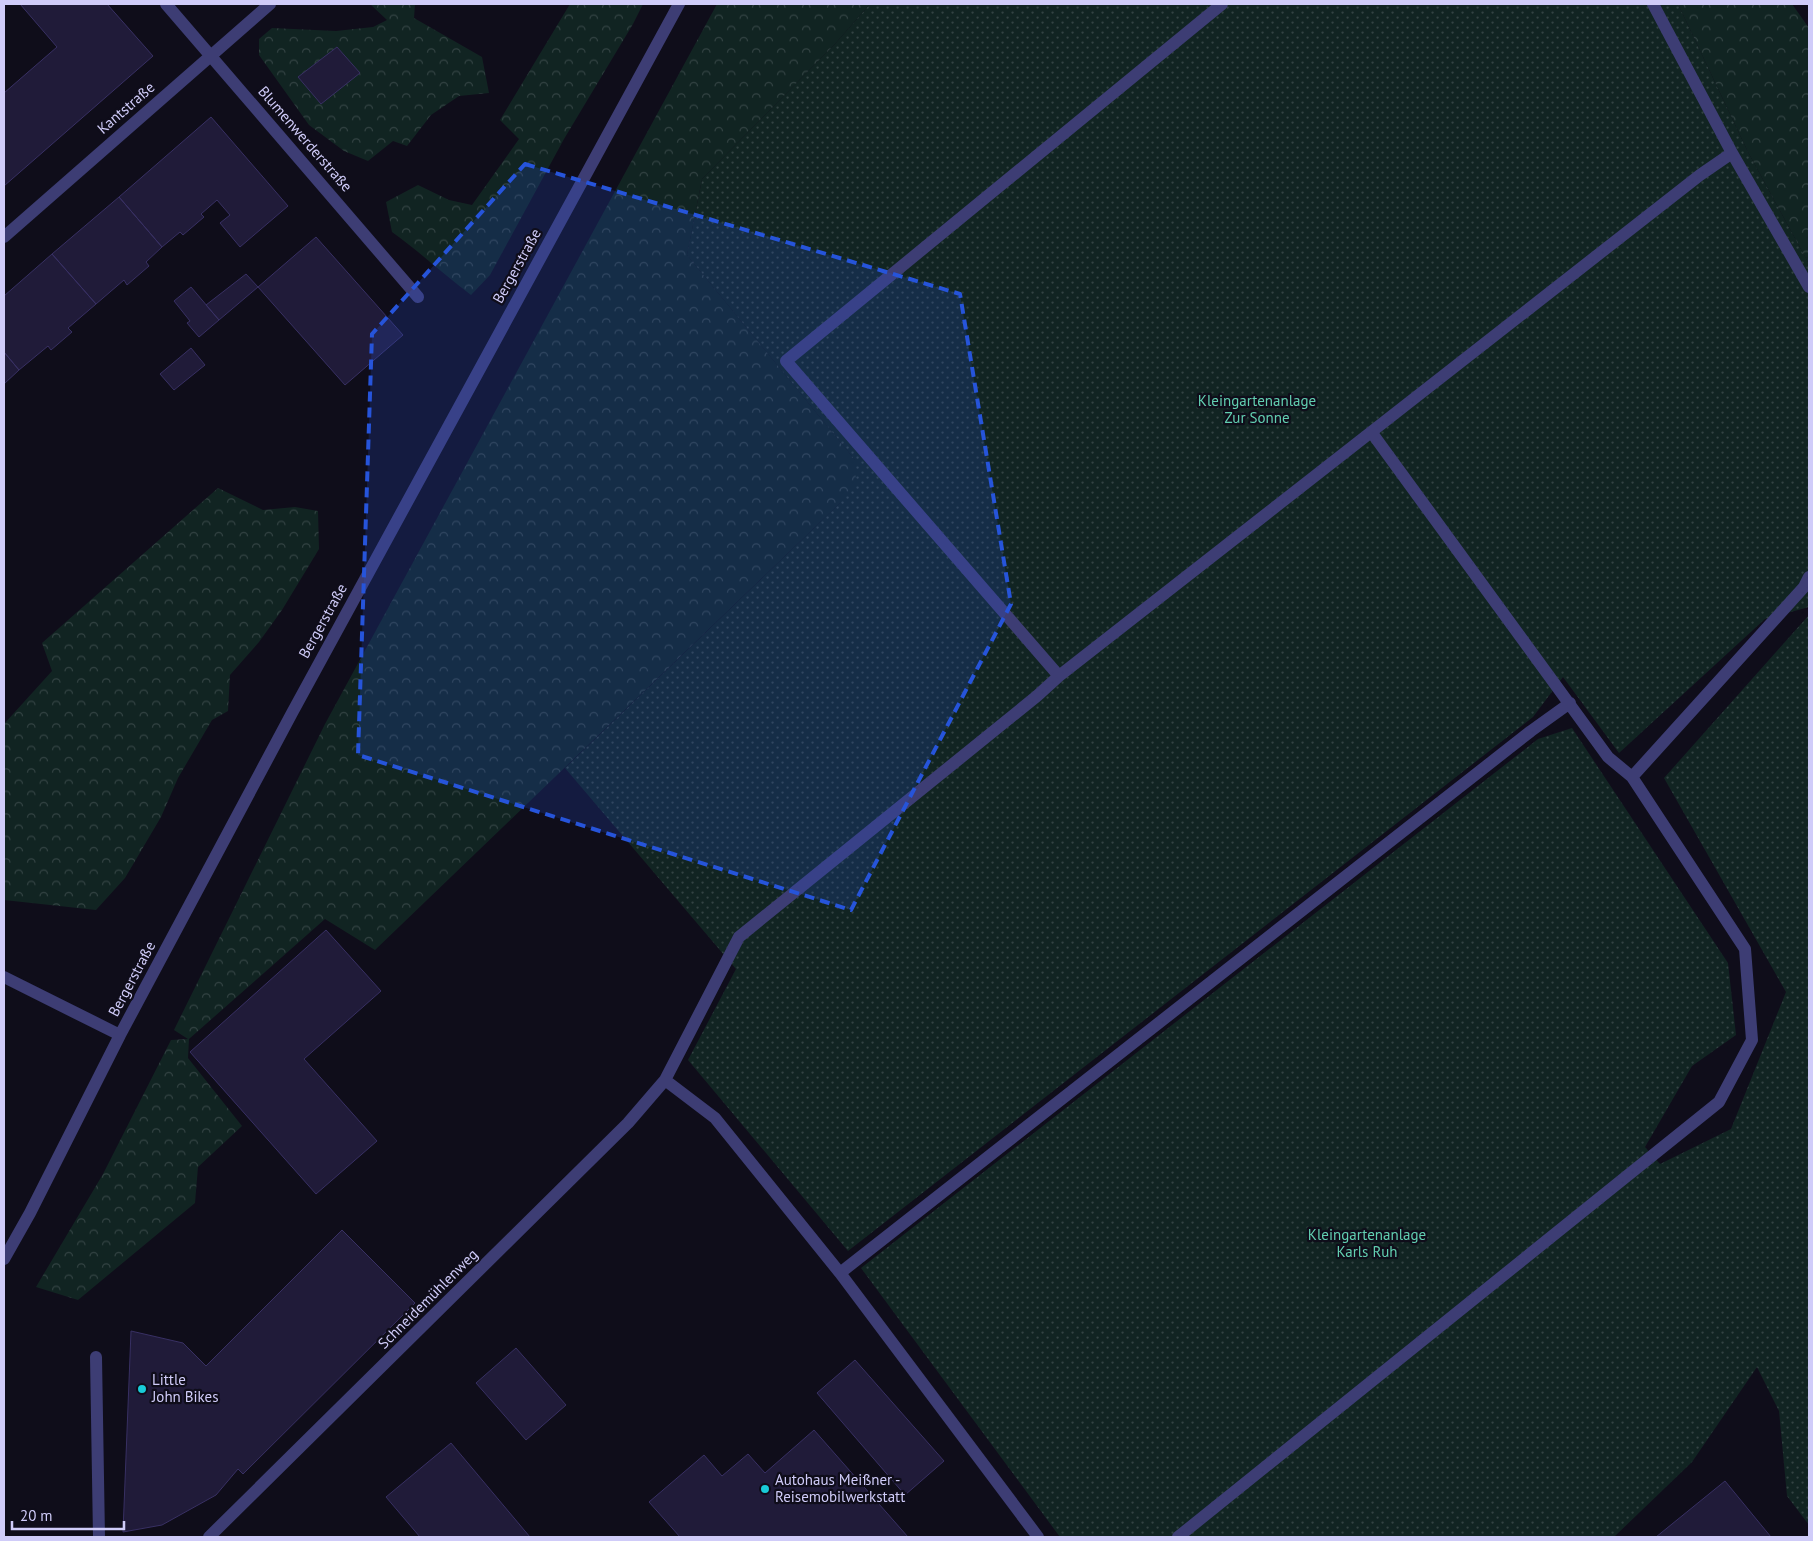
<svg xmlns="http://www.w3.org/2000/svg" width="1813" height="1541" font-family="'PT Sans',sans-serif">
  <defs>
    <pattern id="grass-dots" width="8" height="8" patternUnits="userSpaceOnUse" patternTransform="scale(1.25)"><rect width="8" height="8" fill="#112422"/><path d="M2 2h.1M6 6h.1" fill="none" stroke="#334343" stroke-width="1.8" stroke-linecap="round"/></pattern>
    <pattern id="forest-crowns" width="20" height="18" patternUnits="userSpaceOnUse" patternTransform="scale(1.25)"><rect width="20" height="18" fill="#112422"/><path d="M2 6a3 3 0 1 1 6 0M12 15a3 3 0 1 1 6 0" fill="none" stroke="#334343"/></pattern>
  </defs>
  <rect width="100%" height="100%" fill="#0f0d1a"/>
  <path fill="url(#grass-dots)" d="M870,4H1678L1748,152L1809,264V607L1765,619L1619,753L1563,677L1533,717L848,1251L688,1060L736,969L565,768L840,503L855,460L687,255L702,179L834,45Z
    M1809,615V1525L1787,1496L1779,1411L1757,1367L1692,1462L1614,1537H1060L861,1268L1538,739L1572,728L1728,963L1736,1035L1692,1066L1645,1147L1660,1164L1731,1129L1786,992L1664,778Z"/>
  <path fill="url(#forest-crowns)" d="M370,4H415L414,18L482,57L489,93L459,96L431,115L407,146L393,141L368,161L344,151L309,125L259,55V39L272,28L336,31L373,27L387,20Z
    M570,4H643L633,24L564,139L490,275L471,295C444,275 419,251 392,232L386,202L418,185L449,200L472,205L519,139L500,120Z
    M717,4H870L834,45L702,179L687,255L855,460L856,483L840,503L375,950L325,919L189,1039L188,1058L242,1126L198,1167L195,1203L78,1300L36,1287L103,1174L171,1040L188,1039L174,1030L325,724Z
    M1678,4H1792L1809,28V264L1748,152Z
    M218,488L263,510L295,507L318,511L319,549L282,610L259,642L230,675L228,711L212,720L178,778L161,817L125,878L96,910L4,900V724L52,671L42,643Z"/>
  <path fill="#201b39" stroke="#383063" d="M20,4H107L153,56L4,186V93L57,47Z
    M337,47L360,73L321,104L298,77Z
    M211,117L288,206L240,247L220,223L230,215L217,200L201,214L204,217L183,235L180,232L162,247L119,197Z
    M119,197L162,247L146,262L149,266L127,285L124,280L96,304L52,254Z
    M316,237L403,335L345,385L258,287Z
    M52,254L96,304L68,328L72,332L51,350L48,346L19,370L4,352V296Z
    M246,274L258,287L219,320L206,305Z
    M191,287L219,320L199,337L187,323L190,321L174,301Z
    M191,348L205,365L174,390L160,374Z
    M4,352L19,370L4,384Z
    M326,930L381,991L304,1059L377,1141L316,1194L190,1052Z
    M342,1230L415,1303L243,1474L238,1469L216,1495L162,1525L123,1532L131,1331L183,1343L206,1366Z
    M516,1348L566,1405L526,1440L476,1383Z
    M855,1360L944,1461L905,1495L817,1393Z
    M814,1430L908,1537H680L649,1502L704,1455L722,1476L748,1454L765,1473Z
    M451,1443L530,1537H420L386,1497Z
    M1725,1481L1771,1537H1656Z"/>
  <g fill="none" stroke-linecap="round" stroke-linejoin="round">
    <path stroke="#3d3d74" stroke-width="12" d="M166,4L418,297
      M1653,4L1732,153L1809,287
      M4,237L270,4
      M1059,676L786,361L1222,4
      M1632,777L1804,587L1809,577
      M4,977L120,1035
      M665,1080L715,1118L840,1273L1038,1537
      M4,1259L30,1213L120,1035L292,713L679,4
      M840,1273L1531,731L1570,703
      M96,1357L99,1537
      M209,1537L628,1123L665,1080L739,937L1037,696L1059,676L1700,175L1732,153
      M1178,1537L1719,1102L1752,1040L1745,949L1632,777L1608,757L1372,433"/>
  </g>
  <path fill="#2654da" fill-opacity="0.2" stroke="#2654da" stroke-width="4" stroke-dasharray="10 6" stroke-linejoin="round" d="M525,164L960,294L1011,604L851,910L358,755L372,334Z"/>
  <g fill="#19cbd8" stroke="#0f0d1a" stroke-width="2">
    <circle cx="142" cy="1389" r="5"/>
    <circle cx="765" cy="1489" r="5"/>
  </g>
  <g text-anchor="middle" stroke-width="4.5" stroke-linejoin="round" paint-order="stroke">
    <g font-size="15" fill="#d0ccf9" stroke="#0f0d1a">
      <text transform="translate(126 108) rotate(-41)" y="5">Kantstraße</text>
      <text transform="translate(305 139) rotate(49)" y="5">Blumenwerderstraße</text>
      <text transform="translate(517 266) rotate(-61)" y="5">Bergerstraße</text>
      <text transform="translate(323 621) rotate(-61)" y="5">Bergerstraße</text>
      <text transform="translate(132 979) rotate(-62)" y="5">Bergerstraße</text>
      <text transform="translate(428 1299) rotate(-45)" y="5">Schneidemühlenweg</text>
    </g>
    <g font-size="15" fill="#62cfb1" stroke="#0f0d1a">
      <text x="1257" y="406">Kleingartenanlage<tspan x="1257" dy="17">Zur Sonne</tspan></text>
      <text x="1367" y="1240">Kleingartenanlage<tspan x="1367" dy="17">Karls Ruh</tspan></text>
    </g>
    <g font-size="15" fill="#d0ccf9" stroke="#0f0d1a" text-anchor="start">
      <text x="152" y="1385">Little<tspan x="152" dy="17">John Bikes</tspan></text>
      <text x="775" y="1485">Autohaus Meißner -<tspan x="775" dy="17">Reisemobilwerkstatt</tspan></text>
    </g>
  </g>
  <rect width="1813" height="1541" fill="none" stroke="#d0ccf9" stroke-width="10"/>
  <path d="M12 1521v8h112v-8" fill="none" stroke="#d0ccf9" stroke-width="2.5"/>
  <text x="20" y="1521" font-size="15" fill="#d0ccf9" stroke="#0f0d1a" stroke-width="4" paint-order="stroke">20 m</text>
</svg>
